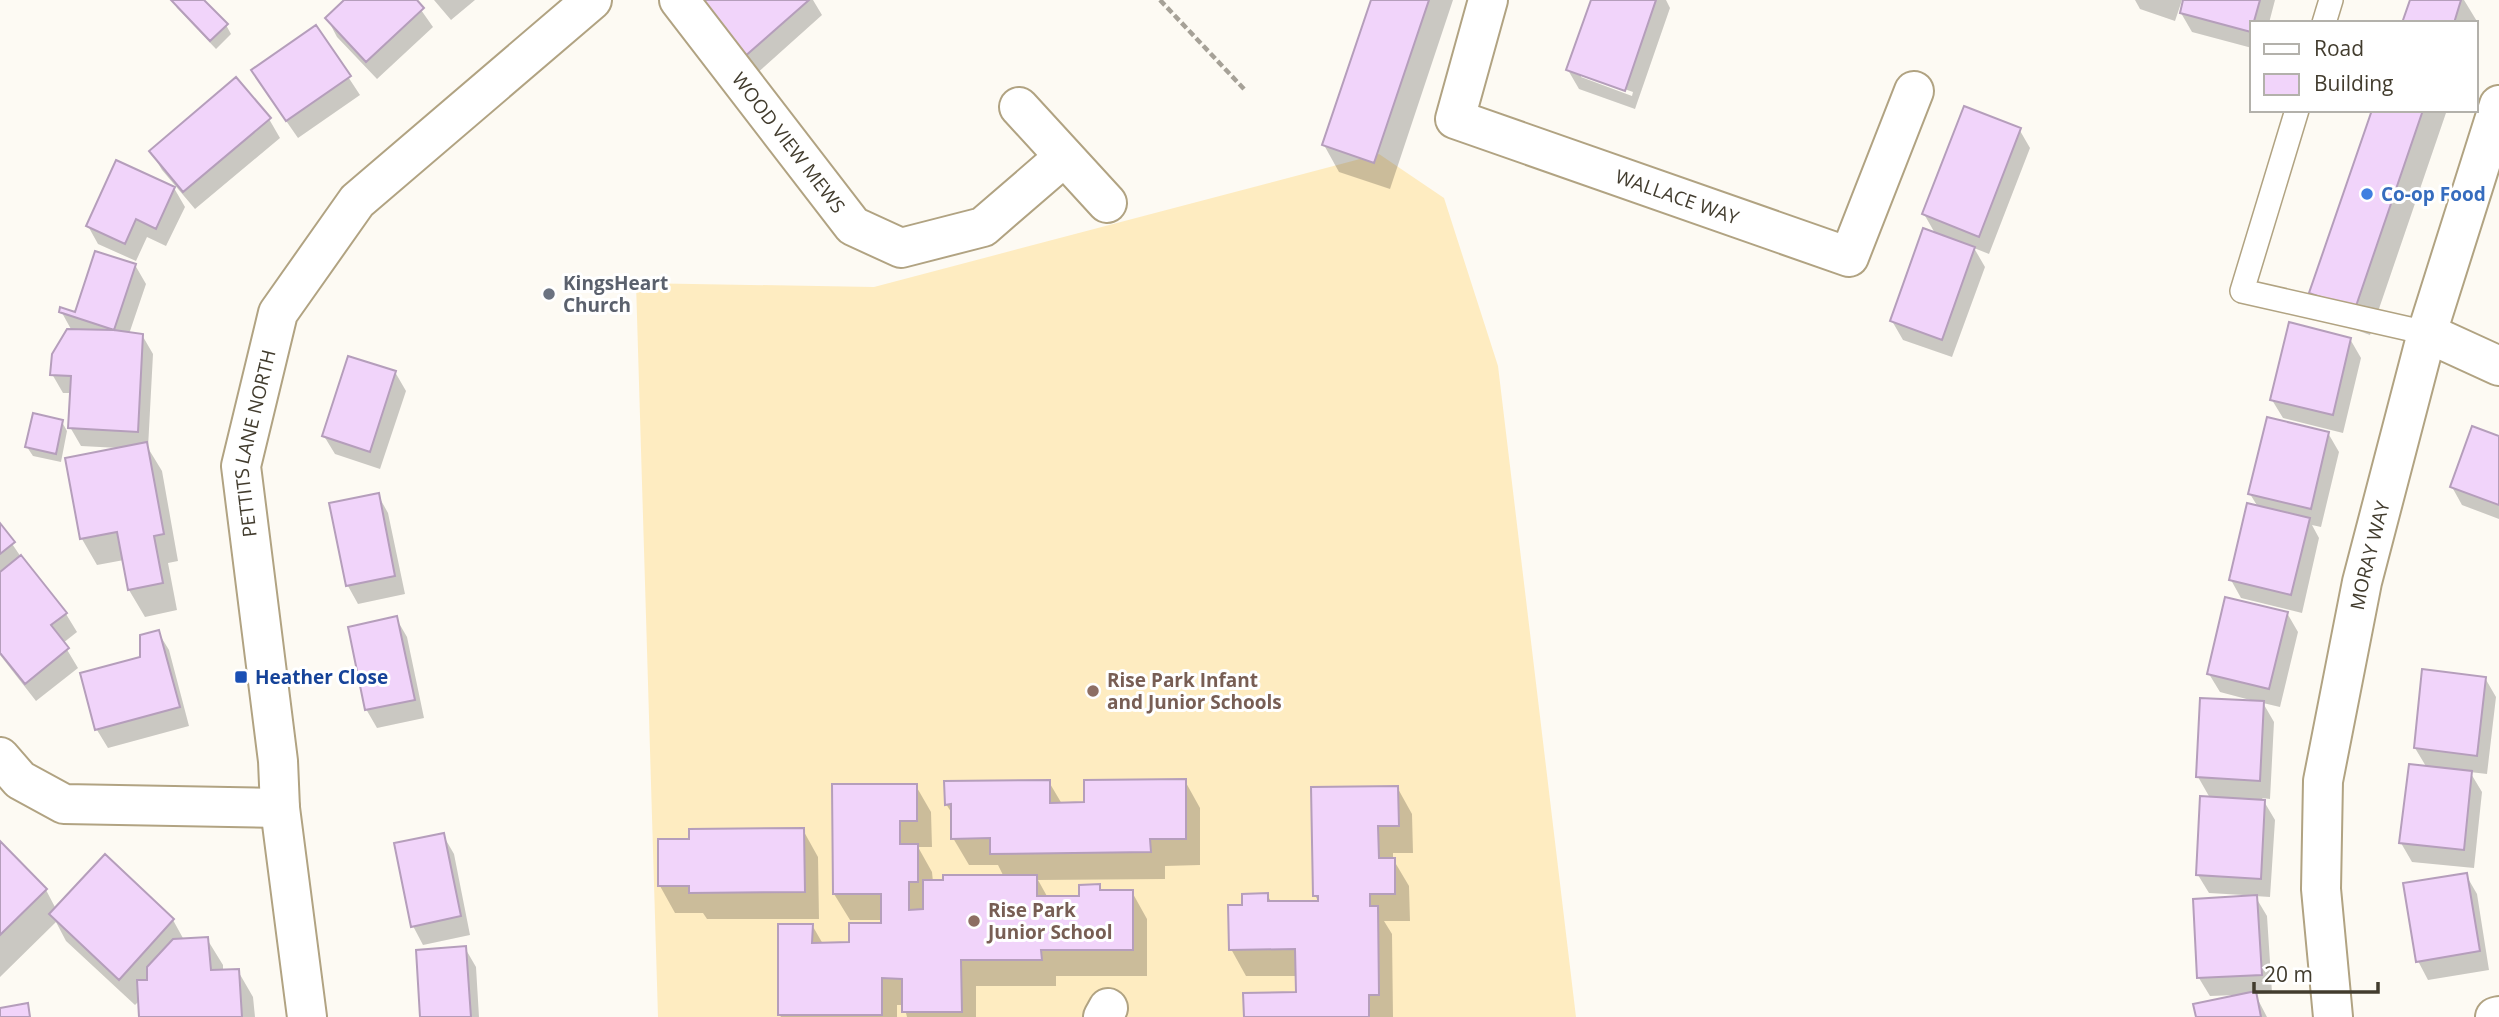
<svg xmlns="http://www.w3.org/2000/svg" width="2499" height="1017" font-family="'Open Sans',sans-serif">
  <rect width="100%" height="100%" fill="#fdfaf3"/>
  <path fill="#feecc1" d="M1379,154L1444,198L1498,366L1576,1017H658L636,283L874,287Z"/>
  <path fill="#0003" fill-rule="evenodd" d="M173,0H202L226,25L231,34L216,49L177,8Z
    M346,0H414L433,27L377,79L337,37L327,18Z
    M434,0H475L451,20Z
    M703,0H813L822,15L755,75Z
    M1373,0H1453L1390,189L1339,172L1324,145Z
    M1593,0H1666L1670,8L1635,109L1579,89L1568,70ZM1581,74L1633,92L1632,96L1581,77Z
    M2135,0H2182L2175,21L2140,9Z
    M2185,0H2275L2269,23H2252V48L2192,32L2181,13Z
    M2412,0H2464L2478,23L2476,27V23H2404Z
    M316,28L360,95L298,138L264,89Z
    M2374,110H2447L2370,335L2326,319L2311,292Z
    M269,119L280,138L195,209L162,170L151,151Z
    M2019,129L2030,148L1989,254L1974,248L1985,267L1952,357L1903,340L1892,321L1936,235L1924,214Z
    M174,188L185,207L166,246L147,237L136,261L98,244L88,226Z
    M135,265L146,284L129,334L142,335L153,354L148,448L162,471L178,561L168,563L177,610L145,617L129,590L124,560L97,565L82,539L67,459L119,448L81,446L70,427L72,393H63L52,374L72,331L61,311L76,314Z
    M2350,339L2361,358L2343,433L2283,418L2272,400Z
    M395,372L406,391L380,469L335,454L324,436Z
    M62,422L67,431L61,462L33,456L27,447Z
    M2328,433L2339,452L2321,527L2312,525L2319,538L2302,613L2241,598L2231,580L2258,507L2250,494Z
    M2499,438V519L2462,505L2452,487Z
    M378,495L388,513L405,594L358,604L348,586Z
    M0,526L23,560L66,614L77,632L63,643L78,668L36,701L0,655Z
    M2287,613L2298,632L2280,707L2263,703L2274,722L2270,799L2262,798L2275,820L2270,897L2255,896L2267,916L2272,993L2255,994L2267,1017H2198L2236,997V995L2210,996L2199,978L2243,898V895L2209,893L2198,875L2210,798L2198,777L2254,701L2220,692L2209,674Z
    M396,618L407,637L424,718L377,728L366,709Z
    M158,632L169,650L189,726L108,748L97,730L82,674L142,658Z
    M2485,678L2496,697L2487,774L2470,772L2482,792L2474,868L2412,862L2401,843L2427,768L2415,748Z
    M1185,781L1200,808V865L1165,866V879L1038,880L1048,898L1081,897L1099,886L1103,892H1132L1147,919V976H1056V986H976V1017H907L904,1005H897V1017H781L779,1014L812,925L823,944H851L883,925V920H850L834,894L916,786L931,812L932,847H918L932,872L933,882L1004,877L998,865H969L953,838V815L946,804L1049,782L1062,804H1086Z
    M1397,787L1412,814L1413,853H1393V859L1409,886L1410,921H1384L1392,934L1393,1017H1245L1297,994V976H1246L1231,949L1244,906L1267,895L1272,903H1319L1315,895Z
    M803,830L818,857L819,919H707L703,913H675L660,886L691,840Z
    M443,835L454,854L470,935L423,945L413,926Z
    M0,844L46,890L56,909L105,856L173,920L184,940L207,939L223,965V971H238L253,997L255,1017H141L140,1000L135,1005L66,941L56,922L0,977Z
    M2466,875L2477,894L2489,970L2428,980L2418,961Z
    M465,948L476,967L479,1017H422Z"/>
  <path fill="#f1d4fa" stroke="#b59ebb" stroke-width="2" d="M171,0H204L228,24L210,41Z
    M344,0H417L424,8L366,62L325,18Z
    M700,0H809L743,58Z
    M1371,0H1429L1374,163L1322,145Z
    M1591,0H1656L1625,91L1566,70Z
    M2183,0H2260L2251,32L2180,13Z
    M2410,0H2461L2454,23H2402Z
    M316,25L351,76L286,121L251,70Z
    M236,77L271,118L183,192L149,151Z
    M1964,106L2021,128L1979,237L1922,214Z
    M2372,110H2423L2355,309L2309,293Z
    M116,160L175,187L156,229L136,219L125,244L86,226Z
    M1923,228L1975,247L1942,340L1890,321Z
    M95,251L136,264L114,330L59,312L60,307L75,312Z
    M2289,322L2351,338L2333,415L2270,400Z
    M67,329L114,330L143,334L138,432L68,428L71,376L50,375L52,354Z
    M348,356L396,371L370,452L322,436Z
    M33,413L63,420L56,454L25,447Z
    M2267,417L2329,432L2311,509L2248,494Z
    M2472,426L2499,436V505L2450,487Z
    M147,442L164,534L154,536L163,583L128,590L117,532L80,539L65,458Z
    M379,493L395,576L346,586L329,503Z
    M2247,503L2310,518L2291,595L2229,580Z
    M0,523L15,542L0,554Z
    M21,555L67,613L51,625L69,648L25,684L0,653V572Z
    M2225,597L2288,612L2269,689L2207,674Z
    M397,616L415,700L365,710L348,627Z
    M159,630L180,707L95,730L80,673L140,657V635Z
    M2422,669L2486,677L2477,756L2414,748Z
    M2200,698L2264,701L2260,781L2196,777Z
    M2409,764L2472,771L2464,850L2399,843Z
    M1186,779V839H1150L1151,852L990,854V838L951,839V804L945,805L944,781L1050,780V803L1084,802V780Z
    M832,784H917V821H900V844H918V882H909V910L923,909V880H943V875H1037V896H1079V885L1100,884V890H1133V950H1041L1042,960H961L962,1012H902V979L882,978V1015H778V924H813L812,943L849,942V923H881V894H833Z
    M1398,786L1399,826H1378L1379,858H1395V894H1370V906H1378L1379,995H1369V1017H1244L1243,993L1296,992L1295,949L1229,950L1228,905H1242V894L1268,893V901H1318V896H1313L1311,787Z
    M2200,796L2265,800L2261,879L2196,875Z
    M804,828L805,892L689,893V886H658V839H689V829Z
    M444,833L461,916L411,927L394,843Z
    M0,841L47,889L0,935Z
    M105,854L174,919L119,980L49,914Z
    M2467,873L2480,951L2416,962L2403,883Z
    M2257,895L2262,975L2197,978L2193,899Z
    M208,937L211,970L239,969L242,1017H139L137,980H147V967L173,939Z
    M466,946L471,1017H420L416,950Z
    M2256,991L2261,1017H2196L2193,1004Z
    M28,1003L30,1017H0V1008Z"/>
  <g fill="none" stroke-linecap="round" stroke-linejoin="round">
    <defs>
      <path id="lane" d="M2324,23L2331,0
        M2297,110L2242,291L2427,333"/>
      <g id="street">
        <path id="s1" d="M679,0L853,226L901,248L983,227L1064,157"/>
        <path id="s2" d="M1488,0L1455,119L1849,257L1914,91"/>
        <path d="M1019,107L1107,203"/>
        <path d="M2427,333L2499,366"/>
        <path d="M0,757L20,780L64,804L280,808"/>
        <path id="s3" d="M307,1017L280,808L278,761L241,466L278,313L357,201L592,0"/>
        <path d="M1103,1017L1108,1008"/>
        <path id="s4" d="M2333,1017L2321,889L2323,781L2362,582L2427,333L2499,105"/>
        <path d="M2495,1017L2499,1016"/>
      </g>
    </defs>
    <use href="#lane" stroke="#b1a382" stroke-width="26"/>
    <use href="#street" stroke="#b1a382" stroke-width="42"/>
    <path stroke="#a6a197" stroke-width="4.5" stroke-dasharray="7 3.5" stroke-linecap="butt" d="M1160,0L1244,89"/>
    <use href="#lane" stroke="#fff" stroke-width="23"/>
    <use href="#street" stroke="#fff" stroke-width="38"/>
  </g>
  <circle fill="#3f7fe0" stroke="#fff" stroke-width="2.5" cx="2367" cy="194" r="7"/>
  <circle fill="#6b7280" stroke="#fff" stroke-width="2.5" cx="549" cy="294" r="7"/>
  <rect fill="#1a4fb4" stroke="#fff" stroke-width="2.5" x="234" y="670" width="14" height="14" rx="3.5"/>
  <g fill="#8d6e63" stroke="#fff" stroke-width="2.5">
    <circle cx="1093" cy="691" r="7"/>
    <circle cx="974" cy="921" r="7"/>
  </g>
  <g text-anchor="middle" stroke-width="6" stroke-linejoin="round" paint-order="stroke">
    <g font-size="19" fill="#423c2e" stroke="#fff">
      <text dy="7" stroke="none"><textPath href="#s1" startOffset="180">WOOD VIEW MEWS</textPath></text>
      <text dy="7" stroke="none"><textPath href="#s2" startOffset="359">WALLACE WAY</textPath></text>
      <text dy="7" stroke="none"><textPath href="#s3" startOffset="579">PETTITS LANE NORTH</textPath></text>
      <text dy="7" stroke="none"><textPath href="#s4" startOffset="467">MORAY WAY</textPath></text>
    </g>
    <g font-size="19" font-weight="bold" fill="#366cbe" stroke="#fff" text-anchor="start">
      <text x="2381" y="201">Co-op Food</text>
    </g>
    <g font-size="19" font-weight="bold" fill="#5b616d" stroke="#fff" text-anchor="start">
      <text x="563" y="290">KingsHeart<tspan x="563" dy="22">Church</tspan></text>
    </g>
    <g font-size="19" font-weight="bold" fill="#164399" stroke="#fff" text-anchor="start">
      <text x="255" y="684">Heather Close</text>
    </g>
    <g font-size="19" font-weight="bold" fill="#785e54" stroke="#fff" text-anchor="start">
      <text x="1107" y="687">Rise Park Infant<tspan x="1107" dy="22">and Junior Schools</tspan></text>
      <text x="988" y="917">Rise Park<tspan x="988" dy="22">Junior School</tspan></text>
    </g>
  </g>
  <rect x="2250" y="21" width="228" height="91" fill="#ffffff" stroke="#b3b1ab" stroke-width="2"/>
  <rect x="2264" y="44" width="35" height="10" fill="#ffffff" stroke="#b3b1ab" stroke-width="2"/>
  <text x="2314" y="56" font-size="21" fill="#423c2e">Road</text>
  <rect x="2264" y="74" width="35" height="21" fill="#f1d4fa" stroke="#b3b1ab" stroke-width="2"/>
  <text x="2314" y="91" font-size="21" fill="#423c2e">Building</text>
  <path d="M2254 982v10h124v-10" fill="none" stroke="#423c2e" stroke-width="3.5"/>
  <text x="2264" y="982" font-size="21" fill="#423c2e" stroke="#ffffff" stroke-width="5" paint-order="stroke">20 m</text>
</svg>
